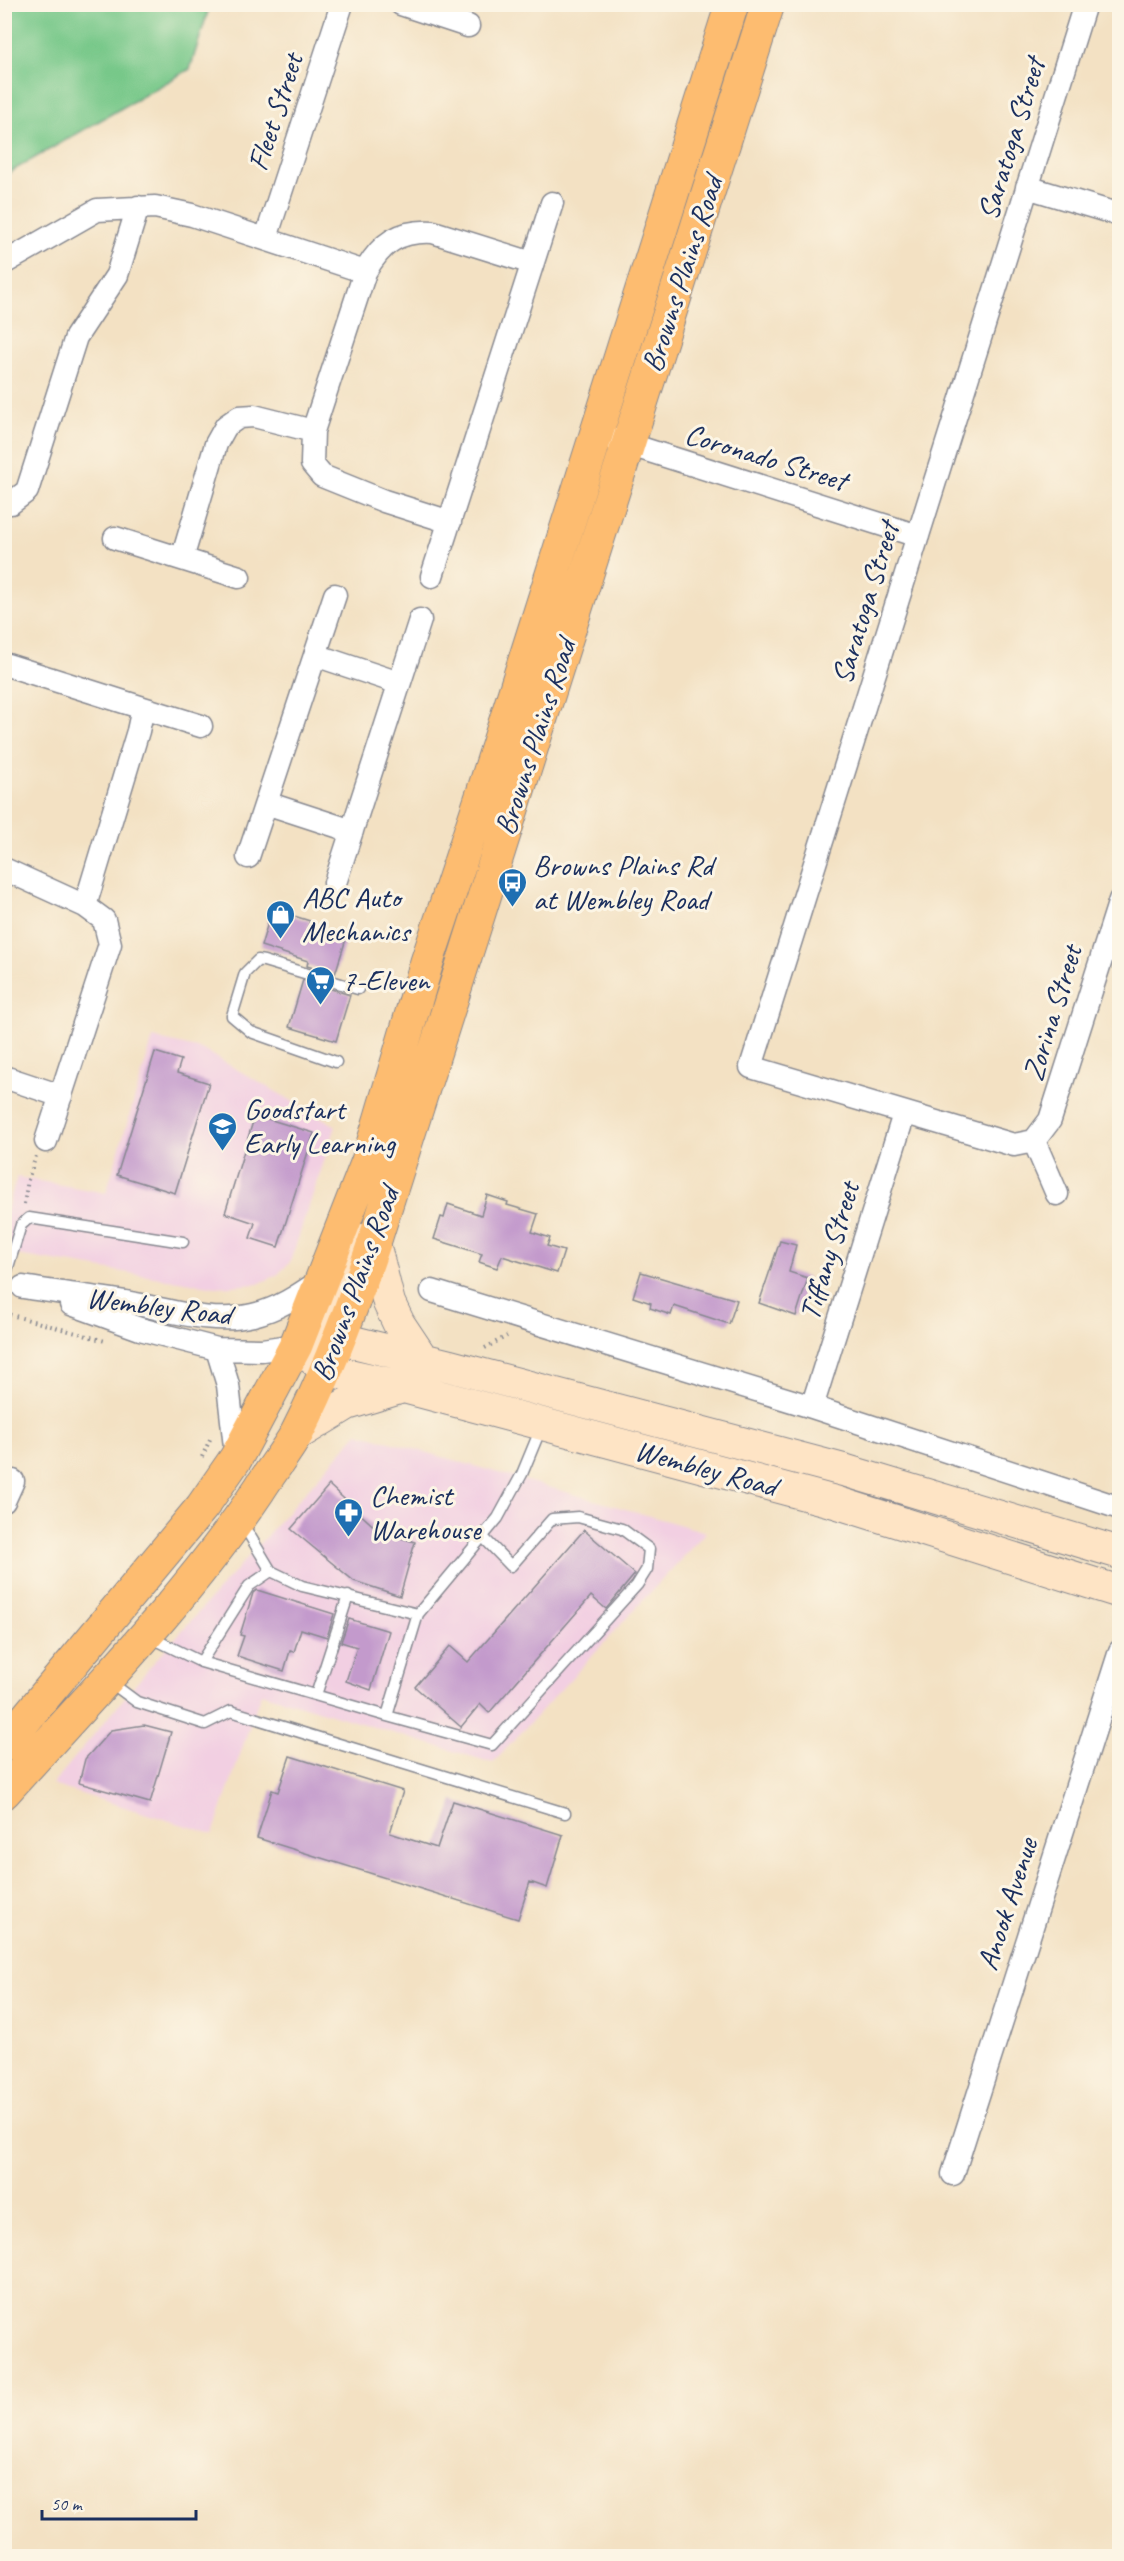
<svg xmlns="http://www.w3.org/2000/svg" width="1124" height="2561" font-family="Caveat,sans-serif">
  <rect width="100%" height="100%" fill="#fcf5e5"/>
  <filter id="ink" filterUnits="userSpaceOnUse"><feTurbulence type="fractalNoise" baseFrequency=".0167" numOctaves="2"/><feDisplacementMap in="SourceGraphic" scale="12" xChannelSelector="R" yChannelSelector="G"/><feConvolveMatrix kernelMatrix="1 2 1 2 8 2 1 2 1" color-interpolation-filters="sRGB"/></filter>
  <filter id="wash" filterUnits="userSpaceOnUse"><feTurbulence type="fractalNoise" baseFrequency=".008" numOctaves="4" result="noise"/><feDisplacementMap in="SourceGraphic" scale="24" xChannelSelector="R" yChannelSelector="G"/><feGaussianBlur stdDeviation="1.35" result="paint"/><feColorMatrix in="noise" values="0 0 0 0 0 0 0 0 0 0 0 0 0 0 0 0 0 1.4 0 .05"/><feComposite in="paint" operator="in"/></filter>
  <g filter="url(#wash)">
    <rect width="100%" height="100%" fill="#f3e1c3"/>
    <path fill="#f2cfe2" d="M153,1038L201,1049L336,1126L290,1262L277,1275L258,1284L216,1287L5,1253V1216L17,1177L106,1193Z
      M358,1433L706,1532L493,1763L261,1693L213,1834L52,1785L155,1661Z"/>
    <path fill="#77c889" stroke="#497c74" stroke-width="1.5" d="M5,4H210V5L190,69L5,175Z"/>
    <g id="blocks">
      <path fill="#c39acc" d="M272,909L310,921L308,928L346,939L335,974L307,966L308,961L261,946Z
        M303,980L350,995L336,1041L289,1027Z
        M155,1052L181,1060L177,1073L209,1083L175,1193L117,1175Z
        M255,1115L314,1133L278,1247L250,1238L255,1223L225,1213Z
        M487,1195L508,1202L507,1205L538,1214L532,1232L550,1238L547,1246L564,1251L557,1273L502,1256L497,1268L479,1262L482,1254L434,1239L441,1217L444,1218L448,1204L481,1215Z
        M780,1241L796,1245L789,1272L808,1278L796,1316L759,1303Z
        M641,1272L737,1300L729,1324L674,1306L671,1315L650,1308L651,1303L633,1297Z
        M329,1485L380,1532L415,1542L400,1596L354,1581L291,1529Z
        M584,1530L635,1574L606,1609L591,1596L489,1713L480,1704L461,1727L415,1687L450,1646L468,1662Z
        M257,1590L334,1614L327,1637L301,1629L294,1652L290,1651L284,1671L237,1656L244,1636L240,1635L253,1593Z
        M349,1619L389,1631L371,1690L346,1681L357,1647L341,1642Z
        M144,1725L171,1732L150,1803L79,1783L85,1759L111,1730Z
        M290,1756L403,1791L390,1833L437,1848L453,1801L563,1835L547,1888L530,1882L518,1919L257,1838L272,1790L278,1792Z"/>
    </g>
  </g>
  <g filter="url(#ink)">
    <use href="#blocks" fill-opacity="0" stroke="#878890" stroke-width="1.5"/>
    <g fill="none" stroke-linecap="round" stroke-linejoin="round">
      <defs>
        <path id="service" d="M336,1062L251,1032L232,1016L245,973L258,960L264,961L358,989
          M4,1280L21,1225L29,1218L183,1242
          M241,1521L271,1571L302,1586L418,1614L498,1518L522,1474L541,1428
          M271,1571L249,1586L201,1662L387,1716L418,1614
          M150,1637L201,1662
          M110,1682L137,1702L205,1724L231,1711L565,1813
          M316,1695L348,1596
          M387,1716L492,1745L637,1585L647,1569L649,1549L622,1529L578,1517L552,1519L511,1566L483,1537"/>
        <path id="minor" d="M401,4L468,26
          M1085,4L751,1067L1014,1145L1034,1141L1050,1120L1120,900
          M1027,187L1120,215
          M266,238L342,4
          M4,263L97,210L155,207L192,215L365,272
          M615,440L918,536
          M4,502L11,503L27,491L76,337L117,275L138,207
          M450,522L384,501L322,476L312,464L313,431L365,272C381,243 399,230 433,232L532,263
          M115,538L239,577
          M182,559L216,444L226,426L239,417L254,416L313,431
          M432,576L552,203
          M315,655L399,683
          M4,664L143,708L138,731L85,906
          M143,708L201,726
          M266,803L352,831
          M248,857L335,595
          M4,869L85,906L104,920L110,944L46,1141
          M335,883L420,620
          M4,1077L61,1096
          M1034,1141L1057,1194
          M23,1287C59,1293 95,1297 131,1303C171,1310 212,1325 253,1315C279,1309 299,1295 321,1280
          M432,1291L812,1407L1120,1508
          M71,1304L140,1329L217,1349L262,1350L296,1345
          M217,1349L228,1385L236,1456
          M812,1407L904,1114
          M4,1501L13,1481
          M953,2174L1120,1651"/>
        <path id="secondary" d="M374,1243L389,1303L399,1324L423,1360
          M310,1325L345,1277L362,1240
          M312,1343L341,1339L450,1366L847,1471L1120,1553
          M296,1345L327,1370L404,1387L835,1502L1120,1592
          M296,1435L347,1404L403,1387"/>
        <path id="primary" d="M4,1745L202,1507L236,1458L296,1345L368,1161L427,962L483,793L732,4
          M4,1792C92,1694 186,1599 259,1490C271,1471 286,1452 297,1433C328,1372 352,1308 374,1243L768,4"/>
      </defs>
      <use href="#service" stroke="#878890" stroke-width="13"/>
      <use href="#minor" stroke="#878890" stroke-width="25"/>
      <use href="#secondary" stroke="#878890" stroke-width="34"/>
      <use href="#primary" stroke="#878890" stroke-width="35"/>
      <path stroke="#878890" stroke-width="4" stroke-dasharray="1.5 4.5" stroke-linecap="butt" d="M24,1204L28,1180L36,1156
        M4,1313L105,1341
        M485,1348L507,1336
        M202,1457L211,1437"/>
      <use href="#service" stroke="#fff" stroke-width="10"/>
      <use href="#minor" stroke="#fff" stroke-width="22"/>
      <use href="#secondary" stroke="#fee4c5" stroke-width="32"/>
      <use href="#primary" stroke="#fdbc6f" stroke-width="33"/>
    </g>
  </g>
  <defs>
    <symbol id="bus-pin" viewBox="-11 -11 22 30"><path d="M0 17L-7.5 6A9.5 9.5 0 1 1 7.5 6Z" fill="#1f6fb2" stroke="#fcf5e5"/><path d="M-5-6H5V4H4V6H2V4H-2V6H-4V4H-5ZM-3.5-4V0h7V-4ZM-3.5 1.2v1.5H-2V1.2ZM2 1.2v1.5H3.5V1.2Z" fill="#fff"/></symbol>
    <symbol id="shop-pin" viewBox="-11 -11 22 30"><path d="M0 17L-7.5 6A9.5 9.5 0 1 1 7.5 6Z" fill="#1f6fb2" stroke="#fcf5e5"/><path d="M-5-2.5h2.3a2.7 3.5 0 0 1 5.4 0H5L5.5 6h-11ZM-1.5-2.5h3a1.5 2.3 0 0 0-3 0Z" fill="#fff"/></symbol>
    <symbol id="supermarket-pin" viewBox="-11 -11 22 30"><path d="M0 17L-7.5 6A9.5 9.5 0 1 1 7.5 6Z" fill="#1f6fb2" stroke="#fcf5e5"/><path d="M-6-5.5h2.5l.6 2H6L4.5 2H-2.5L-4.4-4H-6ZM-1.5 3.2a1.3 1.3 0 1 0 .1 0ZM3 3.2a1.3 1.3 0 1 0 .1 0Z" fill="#fff"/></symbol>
    <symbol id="school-pin" viewBox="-11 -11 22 30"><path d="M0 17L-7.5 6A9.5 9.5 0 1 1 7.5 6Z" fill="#1f6fb2" stroke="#fcf5e5"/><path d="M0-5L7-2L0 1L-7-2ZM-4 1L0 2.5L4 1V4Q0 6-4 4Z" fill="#fff"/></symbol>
    <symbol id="pharmacy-pin" viewBox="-11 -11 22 30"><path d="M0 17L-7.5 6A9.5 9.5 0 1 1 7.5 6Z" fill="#1f6fb2" stroke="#fcf5e5"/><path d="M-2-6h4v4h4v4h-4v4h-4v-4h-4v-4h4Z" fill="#fff"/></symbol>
  </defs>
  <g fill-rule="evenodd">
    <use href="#bus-pin" x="496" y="866" width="33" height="45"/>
    <use href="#shop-pin" x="264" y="898" width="33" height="45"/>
    <use href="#supermarket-pin" x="304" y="964" width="33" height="45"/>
    <use href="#school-pin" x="206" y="1110" width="33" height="45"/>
    <use href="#pharmacy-pin" x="332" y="1496" width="33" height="45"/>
  </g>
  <g text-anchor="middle" stroke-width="6" stroke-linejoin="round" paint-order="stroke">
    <g font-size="30" fill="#1b2f5e" stroke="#fcf5e5">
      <text transform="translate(275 112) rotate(-72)" y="10">Fleet Street</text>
      <text transform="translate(1011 139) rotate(-73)" y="10">Saratoga Street</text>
      <text transform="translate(682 274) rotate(-72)" y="10">Browns Plains Road</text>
      <text transform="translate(766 457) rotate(17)" y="10">Coronado Street</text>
      <text transform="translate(865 603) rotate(-73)" y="10">Saratoga Street</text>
      <text transform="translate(535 737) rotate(-72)" y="10">Browns Plains Road</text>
      <text transform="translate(1052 1013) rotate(-73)" y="10">Zorina Street</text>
      <text transform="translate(829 1251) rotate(-73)" y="10">Tiffany Street</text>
      <text transform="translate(355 1284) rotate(-70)" y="10">Browns Plains Road</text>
      <text transform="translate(159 1306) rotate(7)" y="10">Wembley Road</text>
      <text transform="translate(706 1468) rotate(15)" y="10">Wembley Road</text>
      <text transform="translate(1007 1904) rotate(-72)" y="10">Anook Avenue</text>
    </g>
    <g font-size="30" fill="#1b2f5e" stroke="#fcf5e5" text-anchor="start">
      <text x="533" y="875">Browns Plains Rd<tspan x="533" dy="34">at Wembley Road</tspan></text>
      <text x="302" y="907">ABC Auto<tspan x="302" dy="34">Mechanics</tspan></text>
      <text x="342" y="990">7-Eleven</text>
      <text x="244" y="1119">Goodstart<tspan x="244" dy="34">Early Learning</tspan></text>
      <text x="370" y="1505">Chemist<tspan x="370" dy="34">Warehouse</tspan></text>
    </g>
  </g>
  <rect width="1124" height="2561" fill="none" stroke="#fcf5e5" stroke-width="24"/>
  <path d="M42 2510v9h154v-9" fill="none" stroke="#1b2f5e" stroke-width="3"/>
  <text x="51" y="2510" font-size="18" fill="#1b2f5e" stroke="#fcf5e5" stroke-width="4.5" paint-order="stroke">50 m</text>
</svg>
